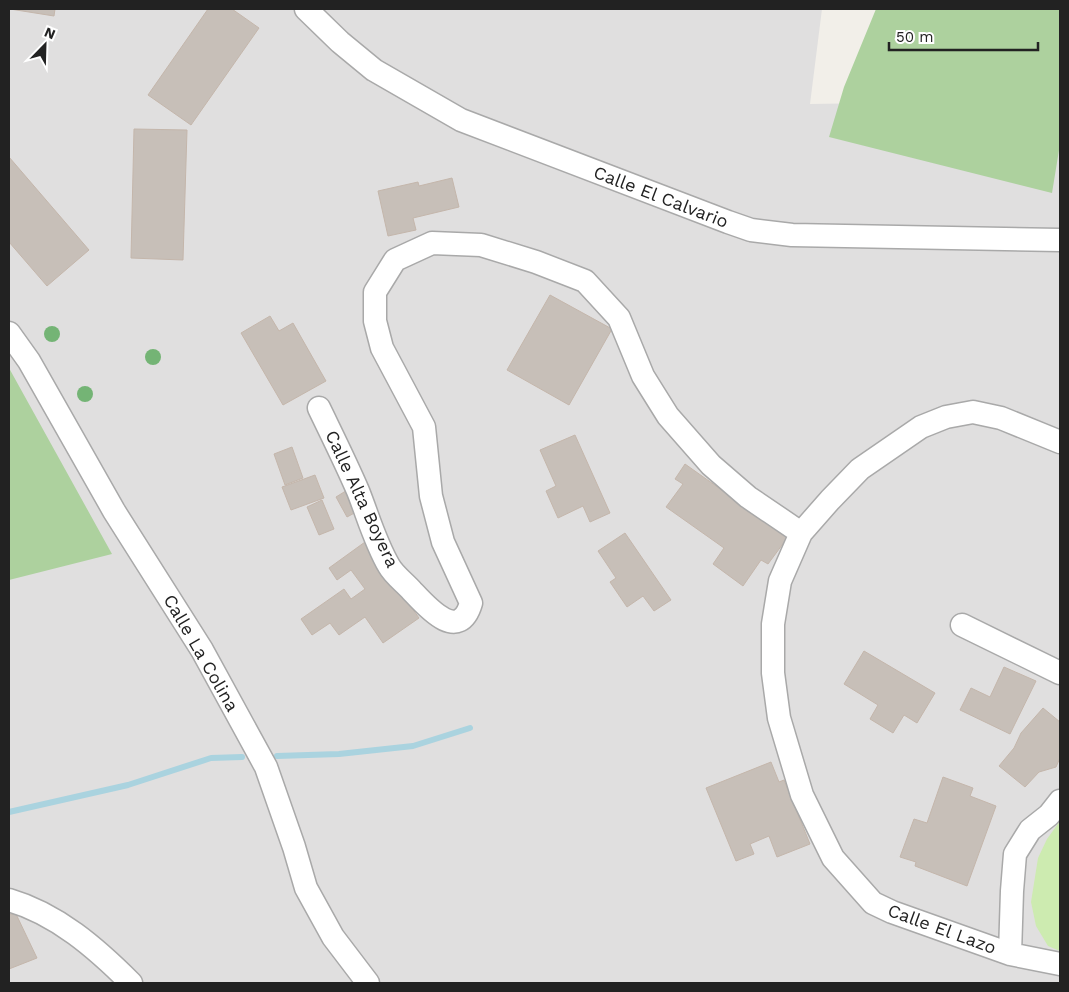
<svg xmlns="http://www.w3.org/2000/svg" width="1069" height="992" font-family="'Work Sans',sans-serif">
  <rect width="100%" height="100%" fill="#f2efe9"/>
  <path fill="#e0dfdf" d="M9,9H822L810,104L1060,100V983H9Z"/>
  <path fill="#cdebb0" d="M1060,821V951L1048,946L1036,926L1031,902L1038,858L1047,839Z"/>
  <path fill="#add19e" d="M876,9H1060V144L1052,193L829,137L844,87Z
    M9,368L112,554L9,580Z"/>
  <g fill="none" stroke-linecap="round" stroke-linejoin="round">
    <path stroke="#aad3df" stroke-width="6" d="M277,756L339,754L413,746L470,728
      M9,812L128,785L211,758L242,757"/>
  </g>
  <path fill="#c7bfb8" stroke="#c4b6ab" d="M10,9H55L54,16Z
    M208,9H232L259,28L191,125L148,95Z
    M134,129L187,130L183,260L131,258Z
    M9,157L89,250L47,286L9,242Z
    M452,178L459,207L413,218L416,230L388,236L378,191L418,182L419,186Z
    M550,295L612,329L569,405L507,370Z
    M270,316L279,331L293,323L326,381L283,405L241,333Z
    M575,435L610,513L590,522L583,506L558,518L546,491L556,486L540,450Z
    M292,447L303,478L285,485L274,454Z
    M685,464L788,537L768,564L761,560L743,586L713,564L724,548L666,507L683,484L675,479Z
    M315,475L324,498L291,510L282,487Z
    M349,489L360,510L347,517L336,497Z
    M322,500L334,529L319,535L307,507Z
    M625,533L671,600L654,611L643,596L627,607L610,582L616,578L598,551Z
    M365,542L419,618L383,643L365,617L339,635L330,623L312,635L301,619L344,589L351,599L365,589L351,570L337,580L329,568Z
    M864,651L935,693L917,723L904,715L893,733L870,719L878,705L844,684Z
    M1004,667L1036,681L1010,734L960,710L971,688L990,697Z
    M1043,708L1060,722V758L1056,767L1039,772L1025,787L999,766L1014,748L1021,733Z
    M771,762L779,782L784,780L810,844L777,857L769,836L750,844L754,854L736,861L706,788Z
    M943,777L973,788L970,796L996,806L967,886L915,866L916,862L900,857L914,819L927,823Z
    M9,914H16L37,958L9,969Z"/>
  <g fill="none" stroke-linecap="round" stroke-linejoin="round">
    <defs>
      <path id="minor" d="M306,9L340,42L374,70L461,120L728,222L751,230L792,235L1060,240
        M9,333L29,361L114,511L202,650L266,767L294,847L306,888L333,937L368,983
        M319,408C332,435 346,463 358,491C368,516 375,542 389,566C394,575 405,583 412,591C427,607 459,644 471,603L443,542L431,496L424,427L382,348L375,321V292L395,260L432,243L481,245L536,262L585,281L619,318L643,376L668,416L711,465L748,497L801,533
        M1060,442L1001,418L973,412L946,417L921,427L860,469L830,500L801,533L780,581L773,624V673L779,718L802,795L833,858L873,903L892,912L1010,954L1060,964
        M962,625L1060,673
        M9,900C57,914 96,948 131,983
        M1010,954L1012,891L1015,854L1030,830L1049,815L1060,801"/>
    </defs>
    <use href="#minor" stroke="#a9a9a9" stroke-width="25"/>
    <use href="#minor" stroke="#fff" stroke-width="22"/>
  </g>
  <g fill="#74b475">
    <circle cx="52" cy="334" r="8"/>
    <circle cx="153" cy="357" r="8"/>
    <circle cx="85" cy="394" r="8"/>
  </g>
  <g text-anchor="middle" stroke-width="4" stroke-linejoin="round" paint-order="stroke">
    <g font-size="18" fill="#222" stroke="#fff">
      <text transform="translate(661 197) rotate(21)" y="6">Calle El Calvario</text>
      <text transform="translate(362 499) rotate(65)" y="6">Calle Alta Boyera</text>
      <text transform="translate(201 653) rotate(60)" y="6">Calle La Colina</text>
      <text transform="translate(942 929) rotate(20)" y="6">Calle El Lazo</text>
    </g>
  </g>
  <rect width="1069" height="992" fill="none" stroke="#222222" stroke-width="20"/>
  <g transform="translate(45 45) rotate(23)" stroke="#ffffff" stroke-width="4" paint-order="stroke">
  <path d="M0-4L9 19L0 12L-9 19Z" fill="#222222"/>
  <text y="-8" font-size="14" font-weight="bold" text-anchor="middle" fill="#222222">N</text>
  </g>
  <path d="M889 42v8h149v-8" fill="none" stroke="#222222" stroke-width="2.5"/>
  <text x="896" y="42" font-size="15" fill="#222222" stroke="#ffffff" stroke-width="4" paint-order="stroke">50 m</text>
</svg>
